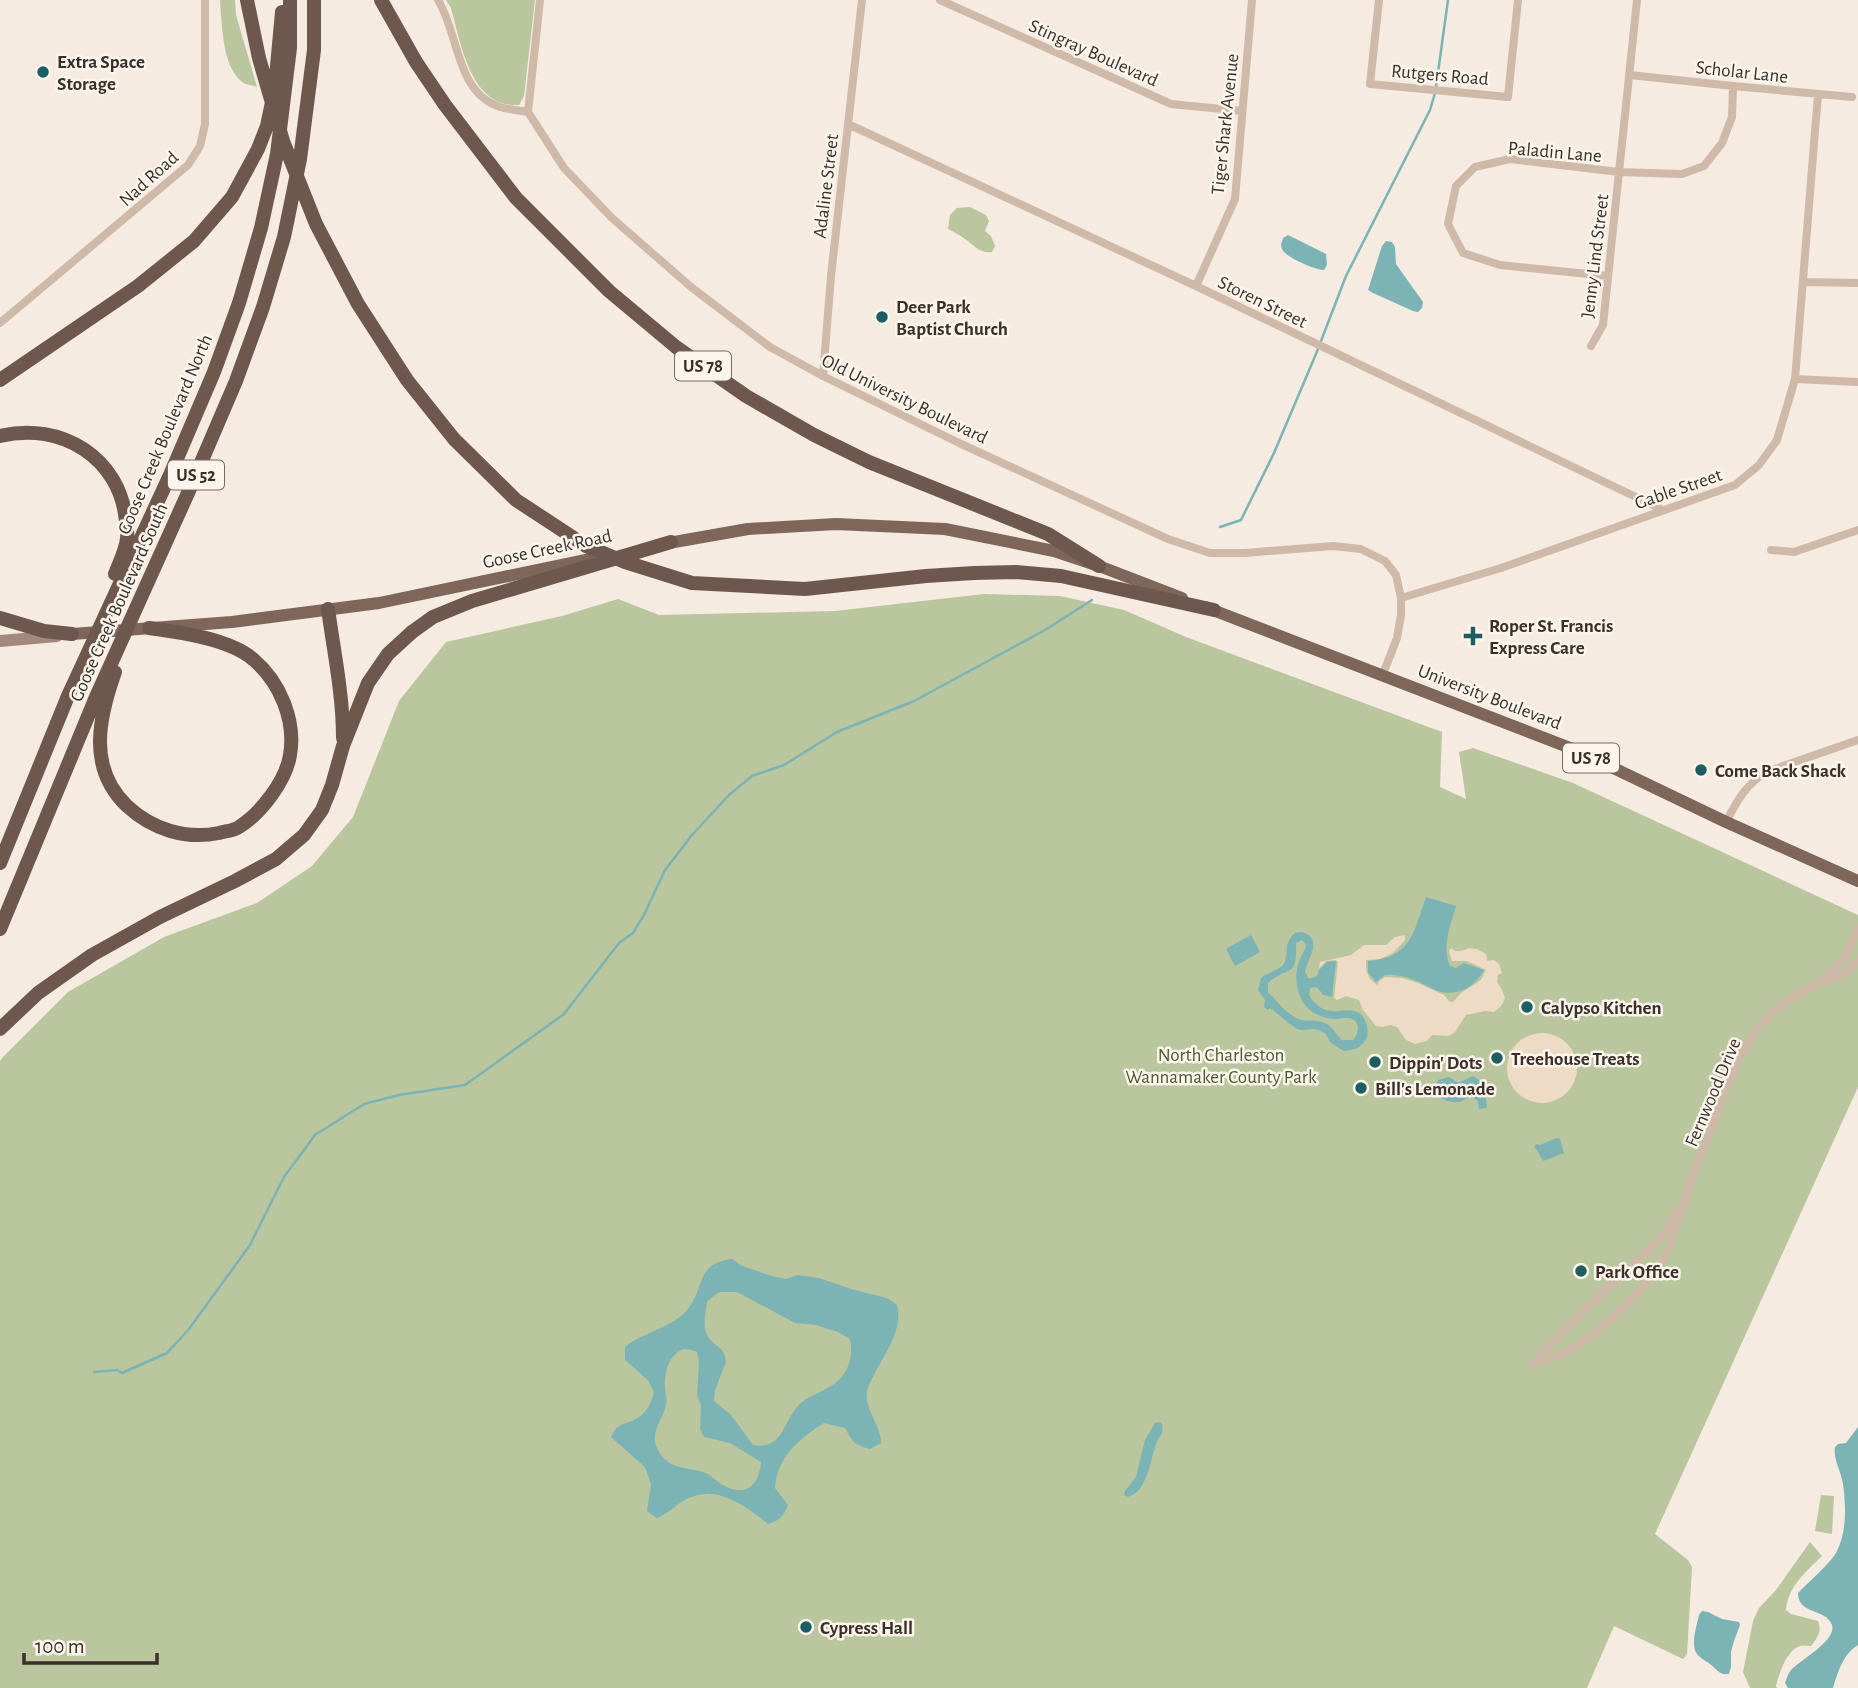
<svg xmlns="http://www.w3.org/2000/svg" width="1858" height="1688" font-family="'Alegreya Sans',sans-serif">
  <rect width="100%" height="100%" fill="#f5ebe0"/>
  <path fill="#b9c69e" d="M220,0H235L236,15L257,87C252,85 245,85 241,81C222,65 222,23 220,0Z
    M446,0H535L524,96L519,105C470,108 461,43 451,8Z
    M970,207L986,215L989,221L985,231L991,236L995,246L992,252C980,254 975,246 965,239C960,235 954,232 948,229L950,215L957,208Z
    M984,594L1060,596L1124,610L1186,637L1442,732L1440,787L1466,799L1459,752L1473,748L1573,783L1858,915V1087L1655,1534L1688,1560L1692,1567L1687,1654L1683,1659L1614,1626L1587,1688H0V1061L3,1057L68,992L164,937L257,903L312,866L353,817L399,701L446,642L562,616L618,599L659,615L835,611Z
    M1821,1495L1834,1496L1832,1534L1815,1531Z
    M1810,1542L1822,1556C1806,1572 1788,1586 1786,1610L1791,1614L1818,1621C1822,1631 1818,1637 1811,1646C1807,1646 1803,1645 1800,1646C1786,1651 1779,1674 1776,1686L1777,1688H1750L1743,1672L1753,1621L1759,1608L1776,1590Z"/>
  <path fill="#eedbc6" d="M1405,935V940L1393,953L1380,959L1366,960V970L1370,979L1377,985L1380,980L1386,977L1402,978L1418,983L1444,995L1450,1002H1453L1461,993L1481,980L1486,970L1467,961H1452L1449,951L1451,948L1455,951H1461L1469,948L1477,949L1486,954L1487,961L1494,960L1499,964L1502,973L1498,975L1497,982L1502,990L1505,998L1501,1006L1494,1012L1485,1011L1466,1015L1455,1032L1449,1036L1432,1035L1427,1041L1415,1044L1406,1040L1397,1027L1390,1025L1382,1027L1376,1026L1363,1010L1359,1000L1346,996L1337,1000L1334,998L1338,962L1336,960L1326,961L1319,968L1320,962L1351,955L1364,945H1386L1395,937Z
    M1507 1068a35 35 0 1 1 70 0a35 35 0 1 1-70 0Z"/>
  <path fill="#7cb3b4" fill-rule="evenodd" d="M1288,235L1326,254L1327,265L1324,270C1315,270 1285,257 1282,249C1280,244 1282,242 1283,238Z
    M1386,241L1392,242L1395,247L1396,264L1423,302L1422,308L1418,312L1413,311L1373,293L1368,290L1382,246Z
    M1426,897L1456,906C1451,925 1441,947 1450,966L1456,968L1464,963L1484,970C1475,987 1457,997 1438,991C1429,988 1421,982 1412,979C1403,976 1394,974 1385,975L1376,982L1368,972V961C1411,958 1414,932 1426,897Z
    M1302,932C1324,939 1308,957 1305,972L1308,978H1313L1317,976L1319,970L1327,962L1336,961L1332,997L1323,995L1318,988L1314,987L1310,988L1309,995C1313,1002 1318,1007 1326,1010C1341,1015 1362,1001 1367,1027C1368,1032 1368,1038 1364,1042C1359,1049 1352,1050 1344,1051L1331,1043L1325,1033L1315,1029L1301,1030L1295,1028L1273,1010L1270,1008L1268,1010L1264,1007L1265,1000L1258,990L1261,978C1267,973 1278,970 1282,966C1291,957 1281,945 1295,933ZM1302,940L1306,944C1305,951 1303,953 1300,959C1295,971 1295,984 1300,996C1305,1010 1319,1018 1334,1019C1339,1019 1345,1017 1350,1018C1361,1021 1359,1034 1353,1040H1342C1336,1035 1334,1028 1327,1024C1317,1018 1308,1023 1299,1019C1287,1015 1277,1001 1268,992V983C1289,964 1297,980 1296,943Z
    M1251,935L1260,952L1235,966L1226,949Z
    M1473,1076C1484,1080 1486,1097 1487,1108L1479,1109L1478,1101L1470,1096C1460,1105 1449,1104 1437,1095L1435,1086L1438,1080L1449,1077L1458,1083Z
    M1556,1138L1560,1139L1564,1153L1543,1161L1537,1150L1534,1147L1536,1144L1540,1145Z
    M732,1259L742,1266L775,1277L787,1279L797,1275L819,1278L851,1289L887,1298L897,1305C903,1328 887,1351 876,1371C873,1378 868,1384 867,1391C864,1409 881,1425 881,1443L870,1449C854,1445 852,1441 845,1428L824,1423C799,1439 777,1457 775,1488L788,1505C784,1516 780,1520 768,1524C754,1512 730,1495 711,1494C705,1493 694,1496 689,1498C678,1502 670,1513 657,1518L647,1511L651,1484L645,1467L611,1437C619,1420 626,1426 639,1417C647,1412 652,1401 654,1392L648,1380L625,1360V1347C643,1332 674,1327 687,1310C706,1288 694,1264 732,1259ZM719,1292H737L795,1323L816,1325L838,1332L850,1339C854,1357 848,1376 831,1386C822,1392 811,1395 802,1402C781,1420 786,1450 753,1445L731,1415L714,1401L715,1390L726,1362C725,1345 713,1347 707,1335C702,1325 706,1311 707,1301ZM683,1349L692,1350L697,1352L699,1362L697,1396L701,1405L700,1429L704,1437L730,1443L761,1462C759,1487 744,1498 721,1484C716,1481 713,1477 708,1474C688,1465 669,1473 657,1448C648,1429 669,1415 666,1397C663,1380 665,1357 683,1349Z
    M1160,1422L1162,1424C1164,1436 1160,1434 1156,1444C1150,1460 1148,1491 1128,1497L1124,1495L1125,1491L1136,1477L1145,1440L1155,1423Z
    M1858,1427V1645C1843,1654 1838,1672 1833,1688H1788L1785,1683C1787,1678 1788,1673 1792,1669C1802,1659 1837,1640 1832,1625C1826,1608 1798,1615 1798,1593C1807,1584 1830,1563 1836,1553C1847,1533 1846,1506 1843,1484C1841,1471 1833,1459 1835,1447L1838,1444L1846,1443Z
    M1702,1611L1708,1612L1722,1619L1739,1622L1740,1625L1734,1641L1731,1652V1667L1729,1674C1718,1675 1718,1670 1710,1664C1706,1661 1700,1658 1697,1654C1690,1645 1697,1625 1699,1615Z"/>
  <g fill="none" stroke-linecap="round" stroke-linejoin="round">
    <path stroke="#7cb3b4" stroke-width="2.5" d="M1436,87L1448,0
      M1220,527L1241,520L1274,453L1316,354L1346,276L1430,110L1435,93
      M94,1372L117,1370L122,1373L167,1353L189,1329L250,1245L284,1177L315,1135L364,1104L399,1095L465,1085L564,1014L619,943L633,933L644,915L665,870L692,835L729,795L752,776L784,765L837,732L914,701L1045,630L1092,600"/>
    <path stroke="#cfbaaa" stroke-width="8" d="M438,0C459,34 456,93 500,107C509,110 519,110 528,112L564,168L612,218L691,287L770,347L823,376L959,443L1168,539L1210,553H1245L1333,546L1361,549L1385,561L1396,575L1401,598V615L1397,638L1383,674
      M940,0L1171,104L1242,111
      M1379,0L1370,84L1508,97L1518,0
      M1630,75L1733,86L1852,97
      M528,112L540,0
      M848,124L1196,286L1663,510
      M1608,276L1500,265L1463,253L1448,224L1456,186L1475,167L1510,159L1619,172L1682,174L1704,166L1722,143L1732,117L1733,86
      M1803,282L1858,283
      M1196,286L1235,199L1252,0
      M0,323L188,165L200,146L205,124V0
      M1591,346L1603,325L1637,0
      M823,376L831,276L862,0
      M1795,379L1858,382
      M1771,550L1794,552L1858,530
      M1401,598L1501,568L1735,485L1759,465L1777,440L1795,379L1818,94
      M1726,822C1738,799 1745,786 1766,772L1858,740
      M1822,980L1845,958L1858,928
      M1534,1363L1568,1326L1660,1239L1678,1210
      M1532,1365C1544,1360 1557,1357 1567,1351C1603,1331 1649,1286 1668,1250C1675,1234 1679,1215 1685,1199C1693,1174 1703,1149 1713,1124C1724,1093 1736,1060 1755,1032C1769,1012 1791,997 1813,986C1829,979 1847,976 1858,960"/>
    <path stroke="#a3897b" stroke-width="12" d="M0,641L57,636"/>
    <path stroke="#7e665a" stroke-width="12" d="M663,544L748,529L836,524L945,529L1054,551L1099,566L1182,598
      M1205,607L1578,751L1726,822L1858,881
      M72,634L232,622L379,603L604,556"/>
    <path stroke="#6e584e" stroke-width="14" d="M247,0L259,58L283,141L316,224L358,304L407,380L454,439L516,500L586,546L625,562L692,583L805,589L926,576L974,573L1016,572L1061,576L1214,610
      M381,0L416,62L445,105L516,198L609,291L676,347L746,396L814,435L869,462L1048,534L1099,566
      M0,380L138,286L194,241L232,197L258,149L267,126L275,88L282,12
      M0,436C61,421 121,458 126,522C126,527 128,533 127,538C126,550 119,563 115,574
      M328,609C334,652 343,695 343,738
      M0,618L44,631L72,634
      M115,672C99,717 87,768 127,806C152,829 185,840 219,833C226,831 233,831 239,827C261,813 286,781 290,755C296,721 280,682 254,660C231,639 179,632 149,628
      M0,863L68,696L170,475L214,372L239,303L261,228L277,154L290,48V0
      M0,929L96,697L188,493L236,381L263,307L284,237L300,159L314,50V0
      M0,1029L38,993L92,955L160,917L235,881L276,859L304,835L322,810L332,785L343,746L368,683L388,654L412,632L433,617L472,601L671,542"/>
  </g>
  <g fill="#1c5e61" stroke="#fcf5ed" stroke-width="2.5">
    <circle cx="43" cy="72" r="7"/>
    <circle cx="882" cy="317" r="7"/>
    <path d="M1469.5 625.5h7v7h7v7h-7v7h-7v-7h-7v-7h7z"/>
    <circle cx="1701" cy="770" r="7"/>
    <circle cx="1527" cy="1007" r="7"/>
    <circle cx="1497" cy="1058" r="7"/>
    <circle cx="1375" cy="1062" r="7"/>
    <circle cx="1361" cy="1088" r="7"/>
    <circle cx="1581" cy="1271" r="7"/>
    <circle cx="806" cy="1627" r="7"/>
  </g>
  <g text-anchor="middle" stroke-width="5" stroke-linejoin="round" paint-order="stroke">
    <g fill="#fcf5ed" stroke="#766a64" stroke-width="2">
      <rect x="675" y="351.5" width="56" height="29" rx="5"/>
      <rect x="168" y="460.5" width="56" height="29" rx="5"/>
      <rect x="1563" y="743.5" width="56" height="29" rx="5"/>
    </g>
    <g font-size="18" font-weight="bold" fill="#3c2f2a">
      <text x="703" y="372">US 78</text>
      <text x="196" y="481">US 52</text>
      <text x="1591" y="764">US 78</text>
    </g>
    <g font-size="19" fill="#3c2f2a" stroke="#fcf5ed">
      <text transform="translate(1094 52) rotate(24)" y="7">Stingray Boulevard</text>
      <text transform="translate(1742 71) rotate(6)" y="7">Scholar Lane</text>
      <text transform="translate(1440 74) rotate(5)" y="7">Rutgers Road</text>
      <text transform="translate(1224 124) rotate(-84)" y="7">Tiger Shark Avenue</text>
      <text transform="translate(1555 151) rotate(5)" y="7">Paladin Lane</text>
      <text transform="translate(148 178) rotate(-42)" y="7">Nad Road</text>
      <text transform="translate(825 186) rotate(-83)" y="7">Adaline Street</text>
      <text transform="translate(1594 256) rotate(-83)" y="7">Jenny Lind Street</text>
      <text transform="translate(1263 301) rotate(26)" y="7">Storen Street</text>
      <text transform="translate(905 398) rotate(26)" y="7">Old University Boulevard</text>
      <text transform="translate(164 434) rotate(-67)" y="7">Goose Creek Boulevard North</text>
      <text transform="translate(1678 488) rotate(-19)" y="7">Gable Street</text>
      <text transform="translate(547 548) rotate(-12)" y="7">Goose Creek Road</text>
      <text transform="translate(118 602) rotate(-66)" y="7">Goose Creek Boulevard South</text>
      <text transform="translate(1490 696) rotate(21)" y="7">University Boulevard</text>
      <text transform="translate(1712 1092) rotate(-67)" y="7">Fernwood Drive</text>
    </g>
    <g font-size="19" font-weight="bold" fill="#3c2f2a" stroke="#fcf5ed" text-anchor="start">
      <text x="57" y="68">Extra Space<tspan x="57" dy="22">Storage</tspan></text>
      <text x="896" y="313">Deer Park<tspan x="896" dy="22">Baptist Church</tspan></text>
      <text x="1489" y="632">Roper St. Francis<tspan x="1489" dy="22">Express Care</tspan></text>
      <text x="1715" y="777">Come Back Shack</text>
      <text x="1541" y="1014">Calypso Kitchen</text>
      <text x="1511" y="1065">Treehouse Treats</text>
      <text x="1389" y="1069">Dippin' Dots</text>
      <text x="1375" y="1095">Bill's Lemonade</text>
      <text x="1595" y="1278">Park Office</text>
      <text x="820" y="1634">Cypress Hall</text>
    </g>
    <g font-size="19" fill="#4b5c2c" stroke="#fcf5ed">
      <text x="1221" y="1061">North Charleston<tspan x="1221" dy="22">Wannamaker County Park</tspan></text>
    </g>
  </g>
  <path d="M24 1653v10h133v-10" fill="none" stroke="#3c2f2a" stroke-width="3.5"/>
  <text x="35" y="1653" font-size="21" fill="#3c2f2a" stroke="#fcf5ed" stroke-width="5" paint-order="stroke">100 m</text>
</svg>
